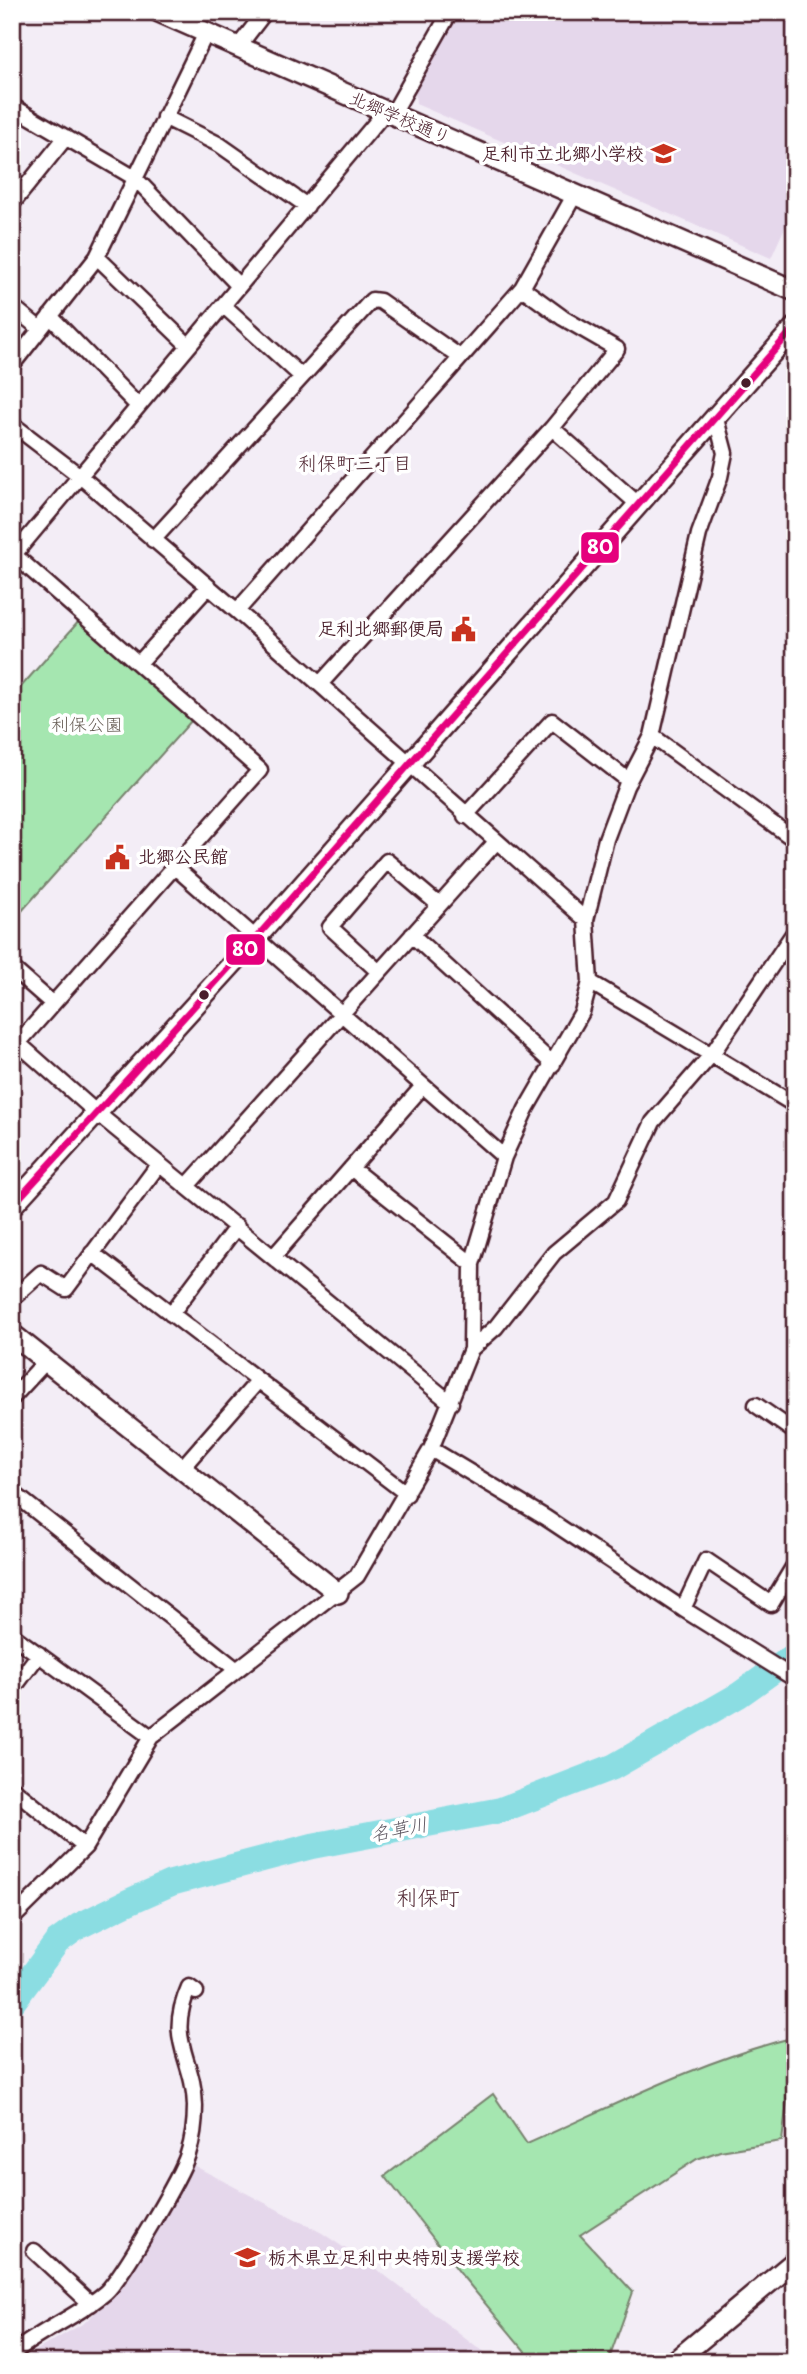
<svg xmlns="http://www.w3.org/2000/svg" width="807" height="2374" font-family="'Playpen Sans','Klee One',sans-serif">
  <rect width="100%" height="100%" fill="#f3edf6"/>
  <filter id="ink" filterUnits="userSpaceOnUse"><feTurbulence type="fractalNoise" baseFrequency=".0143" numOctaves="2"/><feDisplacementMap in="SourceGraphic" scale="14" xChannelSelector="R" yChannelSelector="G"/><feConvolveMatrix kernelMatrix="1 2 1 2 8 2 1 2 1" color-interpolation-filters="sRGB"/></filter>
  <g filter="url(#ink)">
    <path fill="#e5d7eb" d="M463,12H795V205L771,258L416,104L415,89L445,35Z
      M191,2164L322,2233L382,2273L476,2347L503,2362H16L84,2323L108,2301Z"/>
    <path fill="#a5e6b0" stroke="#78826e" stroke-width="2" d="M80,620L192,720L12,922V697Z
      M795,2037L782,2141L720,2151L697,2159L580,2235L633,2292L608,2362H534L464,2278L385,2176L493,2094L527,2144C615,2105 701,2060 795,2037Z"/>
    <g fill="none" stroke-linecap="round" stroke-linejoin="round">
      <path stroke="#8bdde2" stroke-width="26" d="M12,2003L57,1942L79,1926L126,1903L171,1883L312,1846L501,1810L613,1767L739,1695L795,1655"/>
      <defs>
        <path id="street" d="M238,47L265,12
          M12,106L135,178L239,286
          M392,115L450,12
          M164,117L220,145L307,206
          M12,204L66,137
          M97,257L189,346
          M223,305L300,375
          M12,306L40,329
          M50,316L138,406
          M12,365L97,257L206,33
          M12,424L80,476L237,611L586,920
          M552,428L639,505
          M153,540L372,300L380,301L460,357
          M12,553L260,770L12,1050
          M12,557L385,112
          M237,611L522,288L575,194
          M140,662L208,587
          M320,684L552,428L617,349L563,318L522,288
          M652,736L795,840
          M465,816L552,721L629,781
          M175,867L504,1157
          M412,935L553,1064
          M12,968L53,1004
          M379,972L330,927L387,861L439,905
          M590,982L795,1105
          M18,1043L98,1114L451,1403
          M351,1168L472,1264
          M187,1186L496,842
          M92,1253L407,1494
          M274,1256L423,1086
          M12,1299L41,1273L66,1289L159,1164
          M171,1314L237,1226
          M471,1349L496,1327L554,1253L616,1201L653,1122L712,1054L795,931
          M12,1398L46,1361
          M756,1405L795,1432
          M431,1449L546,1518L683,1609L795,1679
          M181,1469L258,1381
          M12,1492L237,1670
          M683,1609L706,1560L771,1604L795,1564
          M12,1635L151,1737
          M12,1690L39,1654
          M12,1788L85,1847
          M12,1919L85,1847L151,1737L357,1576L431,1449L471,1349L472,1264L504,1157L526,1109L582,1012L590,982L586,920L606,839L626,786L652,736L699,534L720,477L725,453L715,415
          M34,2251L91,2304
          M12,2354C41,2330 77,2317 106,2292C122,2277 181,2176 188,2154C193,2139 195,2122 195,2106C194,2057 165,2041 189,1987L196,1992"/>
        <path id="secondary" d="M159,12L795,291
          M12,1206L256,938L795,327
          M12,1334L338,1593
          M674,2362L795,2261"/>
      </defs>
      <use href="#street" stroke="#4a1f2b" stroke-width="19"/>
      <use href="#secondary" stroke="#4a1f2b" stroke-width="24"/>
      <use href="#street" stroke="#fff" stroke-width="14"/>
      <use href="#secondary" stroke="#fff" stroke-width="19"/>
      <defs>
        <path id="bus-1" d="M12,1206L256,938L795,327"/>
      </defs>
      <use href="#bus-1" stroke="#fff" stroke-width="12"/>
      <use href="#bus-1" stroke="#e5007d" stroke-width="7"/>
    </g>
  </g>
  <defs>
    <symbol id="school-bare" viewBox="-9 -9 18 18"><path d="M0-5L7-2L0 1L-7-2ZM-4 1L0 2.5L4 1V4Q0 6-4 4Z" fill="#c8321e" stroke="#fff" stroke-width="2.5" paint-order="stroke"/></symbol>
    <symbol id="civic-bare" viewBox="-9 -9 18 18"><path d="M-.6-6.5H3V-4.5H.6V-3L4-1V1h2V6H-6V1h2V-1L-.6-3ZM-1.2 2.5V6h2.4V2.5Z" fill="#c8321e" stroke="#fff" stroke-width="2.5" paint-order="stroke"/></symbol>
  </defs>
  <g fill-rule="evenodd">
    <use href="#school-bare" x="646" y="136" width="35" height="35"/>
    <use href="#civic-bare" x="446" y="612" width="35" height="35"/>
    <use href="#civic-bare" x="100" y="840" width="35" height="35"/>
    <use href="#school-bare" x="230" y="2240" width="35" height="35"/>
  </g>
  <g fill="#4a1f2b" stroke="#fff" stroke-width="2.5">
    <circle cx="746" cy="383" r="6"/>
    <circle cx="204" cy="995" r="6"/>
  </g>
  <g text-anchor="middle" stroke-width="7" stroke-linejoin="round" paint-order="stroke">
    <g font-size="18" fill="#4a1f2b" stroke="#fff">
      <text transform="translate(400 118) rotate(23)" y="6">北郷学校通り</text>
    </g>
    <g font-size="18" font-weight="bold" fill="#4a1f2b" stroke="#fff" text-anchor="end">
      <text x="644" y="160">足利市立北郷小学校</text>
      <text x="444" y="635">足利北郷郵便局</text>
      <text x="138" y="863" text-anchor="start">北郷公民館</text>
      <text x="268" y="2264" text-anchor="start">栃木県立足利中央特別支援学校</text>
    </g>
    <g font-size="18" fill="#655b53" stroke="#fff">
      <text x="87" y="731">利保公園</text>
    </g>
    <g font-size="19" fill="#4a1f2b" stroke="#fff">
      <text x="355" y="470">利保町三丁目</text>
    </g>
    <g font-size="19" font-style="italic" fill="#5e5862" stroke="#fff">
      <text transform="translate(399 1829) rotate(-11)" y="7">名草川</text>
    </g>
    <g font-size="21" fill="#4a1f2b" stroke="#fff">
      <text x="428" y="1905">利保町</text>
    </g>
  </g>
  <g stroke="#fff" stroke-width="2.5">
    <rect x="580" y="531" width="40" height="33" rx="7" fill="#e5007d"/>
    <rect x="225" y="933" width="41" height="33" rx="7" fill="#e5007d"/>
  </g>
  <g font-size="19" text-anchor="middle" font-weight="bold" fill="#fff">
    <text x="600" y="554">80</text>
    <text x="245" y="956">80</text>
  </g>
  <rect width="807" height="2374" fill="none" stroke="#fff" stroke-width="42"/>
  <rect x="21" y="21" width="765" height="2332" fill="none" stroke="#4a1f2b" stroke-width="2.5" filter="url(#ink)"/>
</svg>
